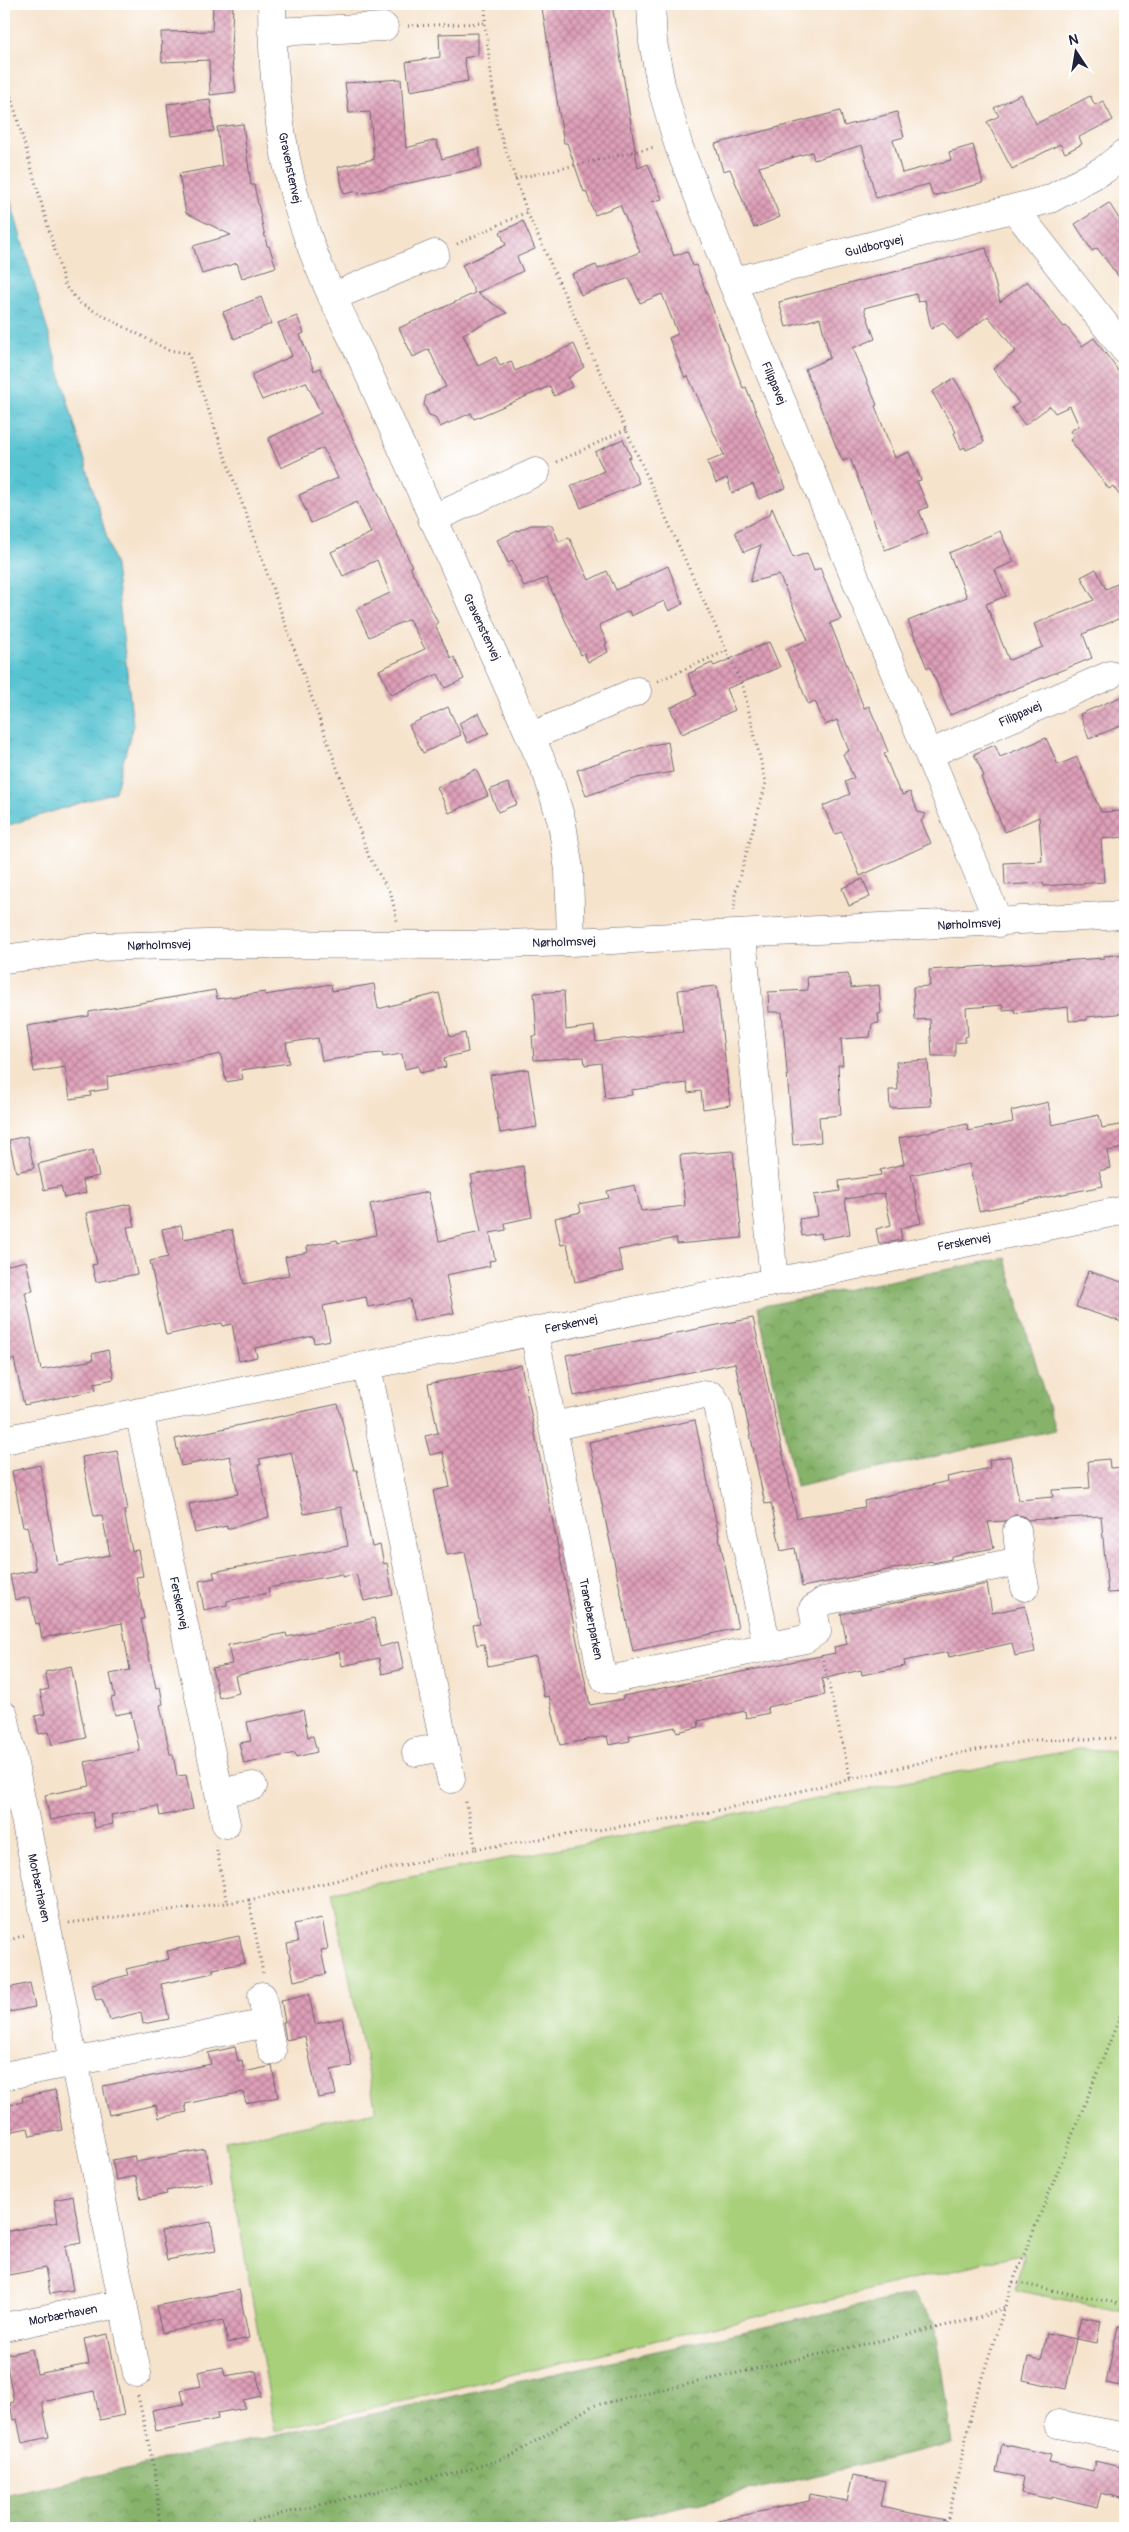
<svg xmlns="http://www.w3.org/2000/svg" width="1129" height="2532" font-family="Pangolin,sans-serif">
  <defs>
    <pattern id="forest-crowns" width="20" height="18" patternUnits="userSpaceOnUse" patternTransform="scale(1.25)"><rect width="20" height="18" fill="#86b26a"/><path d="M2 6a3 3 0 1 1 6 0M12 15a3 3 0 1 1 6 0" fill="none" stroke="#6d9058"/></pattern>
    <pattern id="water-ripples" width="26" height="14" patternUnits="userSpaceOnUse" patternTransform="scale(1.25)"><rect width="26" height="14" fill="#57c3d1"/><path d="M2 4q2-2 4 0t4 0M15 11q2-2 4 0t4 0" fill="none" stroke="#4ba7b4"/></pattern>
    <pattern id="building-cross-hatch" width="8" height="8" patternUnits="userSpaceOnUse" patternTransform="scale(1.25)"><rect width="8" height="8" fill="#de9fb7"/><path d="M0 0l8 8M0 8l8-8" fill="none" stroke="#b48196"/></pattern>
  </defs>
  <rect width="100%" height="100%" fill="#fff"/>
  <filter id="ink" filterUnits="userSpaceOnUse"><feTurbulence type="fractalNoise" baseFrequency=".02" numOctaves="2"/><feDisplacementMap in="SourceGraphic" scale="10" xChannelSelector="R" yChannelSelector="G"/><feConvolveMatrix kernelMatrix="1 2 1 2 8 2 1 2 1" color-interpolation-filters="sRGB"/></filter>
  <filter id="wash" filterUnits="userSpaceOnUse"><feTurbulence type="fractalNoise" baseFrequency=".0096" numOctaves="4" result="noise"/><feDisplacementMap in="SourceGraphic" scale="20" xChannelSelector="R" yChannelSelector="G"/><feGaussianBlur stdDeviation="1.12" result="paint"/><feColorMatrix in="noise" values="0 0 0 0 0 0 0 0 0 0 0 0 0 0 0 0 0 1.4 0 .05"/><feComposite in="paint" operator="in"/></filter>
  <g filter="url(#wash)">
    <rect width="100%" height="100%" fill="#f6e3cc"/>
    <path fill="url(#forest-crowns)" stroke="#546a52" d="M1005,1258L1055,1430L796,1487L758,1307Z
      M913,2294L935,2322L952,2444L588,2528H4V2496Z"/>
    <path fill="#a8d07a" stroke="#65795a" d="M1078,1749L1125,1751V2312L1015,2290L1024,2253L275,2431L225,2141L376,2111L332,1892Z"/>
    <path fill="url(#water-ripples)" stroke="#3c7286" d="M4,178L115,566L133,725L115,792L6,826L4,840Z"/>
    <g id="blocks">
      <path fill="url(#building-cross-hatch)" d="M213,4H233L231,52L236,92L210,95L209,60L162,62L161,32L212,31Z
        M546,4H612L638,168L648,164L662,199L652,202L674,256L687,251L693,266L696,265L743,388L746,387L786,488L759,499L753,484L732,493L727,478L716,483L707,462L724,455L688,376L685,378L669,338L678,334L662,294L640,303L629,278L581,295L572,274L596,265L598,269L640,252L620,205L595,215L586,191L584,192L567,143H564L542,8L547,7Z
        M478,33V55L464,58L468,81L410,91L406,62L440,57L439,34Z
        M401,79L406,148L436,140L442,159L479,148L482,167L359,194L358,191L344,194L338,167L374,159L370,112L349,113L345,83Z
        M1021,94L1036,124L1090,96L1095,105L1103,101L1113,120L1079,137L1082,144L1065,153L1060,144L1012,169L987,122L999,116L994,108Z
        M210,99L214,131L171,136L167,104Z
        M840,111L844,126L897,112L904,137L893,140L902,173L951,160L949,152L973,145L983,183L933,196L929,184L876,198L862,145L814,160L812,152L759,167L780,217L754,228L730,169L723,171L715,144Z
        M243,124L251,185H254L267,246H269L276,267L242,278L237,263L202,274L193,246L231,235L186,213L179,174L222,166L217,127Z
        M1109,203L1125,228V285L1097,248L1092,251L1075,224Z
        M523,221L535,249L517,257L523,271L477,293L507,313L463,334L478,366L496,357L500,366L511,361L515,371L574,344L584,367L568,378L572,387L554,396L550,386L474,419L471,413L440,427L435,417L429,415L424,404L426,396L446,387L429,349L413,357L399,328L475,293L462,265L506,245L500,232Z
        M986,248L1000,302L1027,281L1064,327L1066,326L1082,346L1094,338L1125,380V503L1113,486L1109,489L1070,440L1074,437L1070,431L1079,426L1070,406L1055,413L1050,406L1025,425L1012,408L1019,403L993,369L1016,351L988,316L957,339L943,322L931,329L925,300L918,302L916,294L864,308L875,339L853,348L877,405L875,406L895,458L909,452L921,480L917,481L928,507L919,511L928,533L885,550L850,458L843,461L838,451L805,369L830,358L820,318L786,327L779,302Z
        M261,297L271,324L234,339L223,312Z
        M297,316L304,333L300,335L314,371L320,368L412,566L410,567L438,623L435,625L451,659L454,657L464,679L445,688L438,674L391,695L379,670L425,649L409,619L369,637L356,609L390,593L377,560L343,576L331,552L371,533L357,502L311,523L299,495L338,478L323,448L281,468L270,443L269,438L321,413L306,382L262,400L252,378L253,374L292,356L278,323Z
        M954,378L969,403L984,442L966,450L965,447L961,449L954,433L956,432L932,392Z
        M623,439L631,457L628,458L639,483L581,508L571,486L604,471L595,452Z
        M772,508L793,558L807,553L814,571L820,568L841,619L830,623L864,708L869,706L883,739L888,752L884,754L899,791H901L902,795L910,792L918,812L926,814L921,821L931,843L860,876L842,832L835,834L823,806L850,794L845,782L854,778L843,754L849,751L837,720L825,725L815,701L808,704L786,649L808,640L779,575L750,582L761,545L744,552L735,532L770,514Z
        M531,525H552L559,542L569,537L589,580L607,571L616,590L668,566L683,604L669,611L664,601L631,616L629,611L599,625L607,643L605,644L608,652L588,662L584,653L581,655L546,578L524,587L512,561L508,563L497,540Z
        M1000,531L1014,562L995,570L1006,596L986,604L1009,660L1043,647L1034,624L1094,600L1081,577L1096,569L1106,589L1117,584L1125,604V616L1083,634L1092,658L950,715L930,667L927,668L908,621L967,597L949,553Z
        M769,642L780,667L726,689L735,710L682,734L670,708L697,695L688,674L712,663L714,666Z
        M1125,695V724L1089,739L1080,714Z
        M448,707L461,735L423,753L409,725Z
        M479,713L489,733L468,743L459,723Z
        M1046,738L1058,765L1077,757L1101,812L1125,811V837L1101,839L1104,882L1044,886L1043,883L1005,885L1004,863L1042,861L1039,817L1005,832L981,777L984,776L974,754L995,745L1000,757Z
        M668,742L673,772L637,778L586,796L577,770L647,746Z
        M476,769L488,796L449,813L437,787Z
        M508,783L517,804L498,812L489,790Z
        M863,879L870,897L849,906L842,888Z
        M1125,954V1013L1087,1017V1020L1069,1021L1068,1007L1015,1013L1014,1009L1003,1010V1005L966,1008L968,1036L965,1037V1042L955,1043V1056H932L930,1019L915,1020L913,987L930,986L929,970L1104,958V956Z
        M848,974L851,988L879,985L881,1013L878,1014L879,1023L872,1024L870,1037L841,1039L843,1065H838L841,1115L819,1117L821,1142L793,1145L782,1012H769L768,992L808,990L807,977Z
        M331,984L332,991L374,984L378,1009L439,993L450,1037L465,1033L468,1052L444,1058L446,1067L420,1073L418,1066L405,1069L402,1054L383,1057L382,1053L370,1054L322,1061L318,1038L286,1043L289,1063L241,1070L243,1079L226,1082L221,1054L107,1077L108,1089L90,1092L91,1096L70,1099L65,1067L34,1072L27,1026L89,1016V1012L215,990L217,999L265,992V995Z
        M717,986L730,1105L703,1109L701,1091L688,1093L687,1083L631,1090L632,1095L605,1098L601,1063L585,1065L584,1057L534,1060L532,1036H537L534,993L564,991L566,1030L594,1026L596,1042L683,1032L678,990Z
        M928,1060L931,1106L890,1108L889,1090H898L896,1062Z
        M528,1069L537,1127L500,1133L490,1075Z
        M1048,1102L1052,1125L1099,1115L1102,1128L1125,1124V1148L1107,1151L1110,1168L1099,1171L1103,1186L979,1211L969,1164L944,1169L943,1168L911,1175L921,1223L900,1228L902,1240L879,1244L876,1229L891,1225L884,1193L845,1199L850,1234L822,1239L821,1233L802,1236L799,1219L818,1216L814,1195L840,1191L839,1181L881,1175L880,1170L904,1164L899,1138L967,1124L968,1131L1013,1122L1011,1111Z
        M27,1136L34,1168L16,1172L9,1140Z
        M93,1150L99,1176L82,1180L86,1193L64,1198L61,1186L44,1190L38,1164Z
        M733,1151L742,1238L677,1244L676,1238L618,1250L623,1271L575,1282L567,1244L561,1245L555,1218L581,1212L579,1204L609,1198L607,1191L635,1185L641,1211L685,1206L680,1155Z
        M523,1166L532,1217L505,1223L506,1230L490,1233L495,1260L489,1261L490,1266L446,1275L454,1313L414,1321L410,1299L368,1307L366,1297L323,1306L330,1340L314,1343L313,1336L255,1348L257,1357L239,1361L232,1324L223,1326L222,1323L166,1335L150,1261L168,1257L162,1229L181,1225L184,1239L232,1230L244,1284L289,1275L285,1257L308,1252L307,1246L337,1240L338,1243L376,1235L370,1204L428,1192L439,1241L481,1232L471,1183H473L471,1175Z
        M130,1204L135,1226L127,1227L137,1274L96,1282L92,1265L97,1264L86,1213Z
        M26,1261L33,1291L25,1292L41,1370L93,1360L92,1354L108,1350L114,1379L94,1383L96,1390L24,1405L14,1359L4,1362V1266Z
        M1088,1271L1125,1283V1323L1076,1307Z
        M753,1318L797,1518L865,1507L864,1501L948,1481L947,1477L990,1468L989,1460L1010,1456L1019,1500L1053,1497L1052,1490L1090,1488L1088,1461L1109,1459L1110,1468L1125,1467V1592L1108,1593L1101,1516L1028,1520L1023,1516L1015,1515L1005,1521L988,1522L994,1548L951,1556V1559L933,1563L932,1561L802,1587L795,1548L781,1551L771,1503L765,1504L735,1363L574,1396L566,1355Z
        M521,1365L590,1705L623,1699V1696L835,1653L834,1647L847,1644L841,1614L987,1584L992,1613L1025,1606L1035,1652L1015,1656L1012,1643L949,1657L948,1652L904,1661L905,1666L862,1675L861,1670L822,1679L825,1695L767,1707L769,1713L746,1718L745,1711L698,1721L699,1727L677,1732L676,1727L629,1736L630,1741L609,1745L607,1736L560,1745L549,1696L544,1697L536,1656L488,1666L484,1644L477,1645L473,1625L480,1624L465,1552L447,1555L433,1491L450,1487L443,1452L430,1455L425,1436L438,1433L428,1384Z
        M338,1404L354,1470H357L372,1547L380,1545L384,1564L387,1563L393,1595L364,1601L356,1574L342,1577V1574L268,1588L269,1593L227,1601V1605L204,1610L199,1581L215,1578L213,1572L348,1546L341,1507L304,1514L291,1452L259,1459L261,1465H258L269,1517L227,1529V1526L195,1533L189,1504L238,1494L230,1456L181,1466L175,1439Z
        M695,1420L738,1628L633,1651L589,1442Z
        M117,1451L128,1510L124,1511L132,1551L138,1550L143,1576L136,1577L144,1619H141L156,1688L160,1687L163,1704L160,1705L170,1754H173L177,1776L186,1775L193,1809L160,1816L158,1806L111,1815L113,1824L95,1828L92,1812L50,1820L45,1795L90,1786L85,1762L140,1751L131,1712L115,1715L111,1698L115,1697L110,1674L130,1670L122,1623L42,1638L39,1623L36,1624L30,1597L15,1600L10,1575L36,1570L27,1526L23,1527L12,1471L40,1465L58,1565L110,1555L102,1515L94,1516L82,1457Z
        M374,1618L380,1647L398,1642L404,1669L382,1674L379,1658L342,1666L339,1652L235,1676L239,1693L219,1698L212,1668L232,1664L228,1645L286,1633L287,1637Z
        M71,1666L86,1738L52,1745L49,1732L39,1734L35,1716L45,1714L40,1691L49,1689L45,1672Z
        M303,1710L308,1737L313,1736L317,1752L296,1757L295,1753L244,1764L239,1743L251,1741L247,1722Z
        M322,1918L328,1949L321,1950L326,1974L294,1981L287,1944L298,1942L294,1924Z
        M239,1936L245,1963L213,1969V1973L161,1984L169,2019L143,2024L141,2012L110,2020L102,1999L96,2000L92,1984L128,1975L126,1969L169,1959L167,1951Z
        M30,1983L35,2007L4,2013V1989Z
        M309,1994L315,2024L342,2018L352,2066L331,2070L336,2095L318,2098L305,2036L286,2040L283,2022H285L281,2000Z
        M235,2047L238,2061L242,2060L244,2072L272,2066L278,2097L246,2103L243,2092L185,2104L187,2112L159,2118L156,2105L109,2115L103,2086L211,2064L208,2053Z
        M55,2090L62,2130L30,2136L28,2128L4,2133V2106L23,2102L22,2097Z
        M205,2149L212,2182L166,2191L167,2194L141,2199L136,2176L116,2180L112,2160L134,2156L136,2162Z
        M73,2196L81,2243L65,2246L73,2290L50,2294L45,2268L4,2276V2232L58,2222L54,2200Z
        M211,2222L216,2251L167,2260L161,2231Z
        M239,2290L249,2338L228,2343L223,2320L162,2333L156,2306Z
        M1081,2317L1101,2321L1097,2343L1076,2339Z
        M1118,2326L1125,2327V2387L1106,2383Z
        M1047,2333L1076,2339L1066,2389L1023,2380L1028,2357L1041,2360Z
        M108,2334L124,2415L100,2420L94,2391L42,2402L49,2437L22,2443L17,2419L13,2420L10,2403L14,2402L5,2355L32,2349L37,2374L89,2364L84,2339Z
        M223,2367L225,2376L256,2371L261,2396L243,2400L245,2408L217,2413L218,2419L156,2431L152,2410L184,2404L181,2390L201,2386L198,2372Z
        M1002,2444L1051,2455L1049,2462L1093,2471L1095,2461L1125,2468V2499L1101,2493L1097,2507L1052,2496V2499L1021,2493L1024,2478L996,2472Z
        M853,2475L885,2481L880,2507L946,2520L945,2528H718V2521L809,2501L810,2494L847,2501Z"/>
    </g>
  </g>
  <g filter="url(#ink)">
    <use href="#blocks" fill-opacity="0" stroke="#6c666e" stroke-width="1"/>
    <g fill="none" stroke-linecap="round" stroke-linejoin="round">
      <defs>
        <path id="minor" d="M272,4C272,79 280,158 305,229C319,272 340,313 360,354L548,776L562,823L569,870L571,942
          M651,4L653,42L661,85L679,147L732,282L999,923
          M272,32L384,27
          M1015,210L1125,350
          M732,282L1050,199L1105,169L1125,153
          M332,297L435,254
          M432,519L536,472
          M532,736L637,691
          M929,754L1110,675
          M742,935L774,1281
          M4,959L98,947L208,944L463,945L571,942L1125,915
          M534,1332L601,1670L605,1679H614L805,1639L817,1631L813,1609L824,1601L1020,1561L1017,1530
          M367,1367L451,1779
          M139,1412L226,1824
          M554,1426L700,1395L712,1396L718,1405L767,1647
          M4,1440L1125,1210
          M1020,1561L1025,1587
          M4,1715L137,2373
          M416,1752L444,1747
          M219,1793L253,1786
          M262,1996L272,2051
          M4,2076L267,2023
          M4,2327L123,2303
          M1058,2424L1125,2437"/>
      </defs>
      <use href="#minor" stroke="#6c666e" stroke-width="29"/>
      <path stroke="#6c666e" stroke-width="3" stroke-dasharray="1 4" stroke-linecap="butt" d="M486,4L485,23L497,124L527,212L743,687L766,783L735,894L734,911
        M408,26L485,23
        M4,72L65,286L81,304L168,350L188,353L369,857L391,894L397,921
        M515,179L655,147
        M457,244L527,212
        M557,462L627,429
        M658,681L726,651
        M822,1655L851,1781
        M216,1845L227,1904
        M476,1849L707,1813L970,1751L1034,1740L1125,1738
        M249,1900L476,1849L465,1798
        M69,1923L249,1900L263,1973
        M4,1942L25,1935
        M1013,2282L1125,2305
        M138,2396L156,2477L160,2528
        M223,2528L474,2468L513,2455L592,2406L979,2318L1005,2307
        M946,2528L974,2402L1013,2282L1125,2004"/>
      <use href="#minor" stroke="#fff" stroke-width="28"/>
    </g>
  </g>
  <g text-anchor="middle" stroke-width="4.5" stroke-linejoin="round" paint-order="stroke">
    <g font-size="12" fill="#22223b" stroke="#fff">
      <text transform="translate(290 168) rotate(78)" y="4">Gravenstenvej</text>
      <text transform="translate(874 246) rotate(-14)" y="4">Guldborgvej</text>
      <text transform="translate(774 383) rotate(67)" y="4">Filippavej</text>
      <text transform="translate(482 627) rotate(65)" y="4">Gravenstenvej</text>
      <text transform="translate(1020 714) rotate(-24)" y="4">Filippavej</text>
      <text transform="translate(969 924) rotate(-3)" y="4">Nørholmsvej</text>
      <text transform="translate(564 942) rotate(-2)" y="4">Nørholmsvej</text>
      <text transform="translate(159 945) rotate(-2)" y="4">Nørholmsvej</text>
      <text transform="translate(964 1242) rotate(-11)" y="4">Ferskenvej</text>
      <text transform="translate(571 1324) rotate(-12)" y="4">Ferskenvej</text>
      <text transform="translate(179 1603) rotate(78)" y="4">Ferskenvej</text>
      <text transform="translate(591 1619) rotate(79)" y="4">Tranebærparken</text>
      <text transform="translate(39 1888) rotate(78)" y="4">Morbærhaven</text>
      <text transform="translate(63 2315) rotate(-11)" y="4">Morbærhaven</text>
    </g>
  </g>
  <rect width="1129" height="2532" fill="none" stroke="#fff" stroke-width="20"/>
  <g transform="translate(1076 52) rotate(348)" stroke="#ffffff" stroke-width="4" paint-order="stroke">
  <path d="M0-4L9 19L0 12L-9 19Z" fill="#22223b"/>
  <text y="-8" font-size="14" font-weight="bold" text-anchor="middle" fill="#22223b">N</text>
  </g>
</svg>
